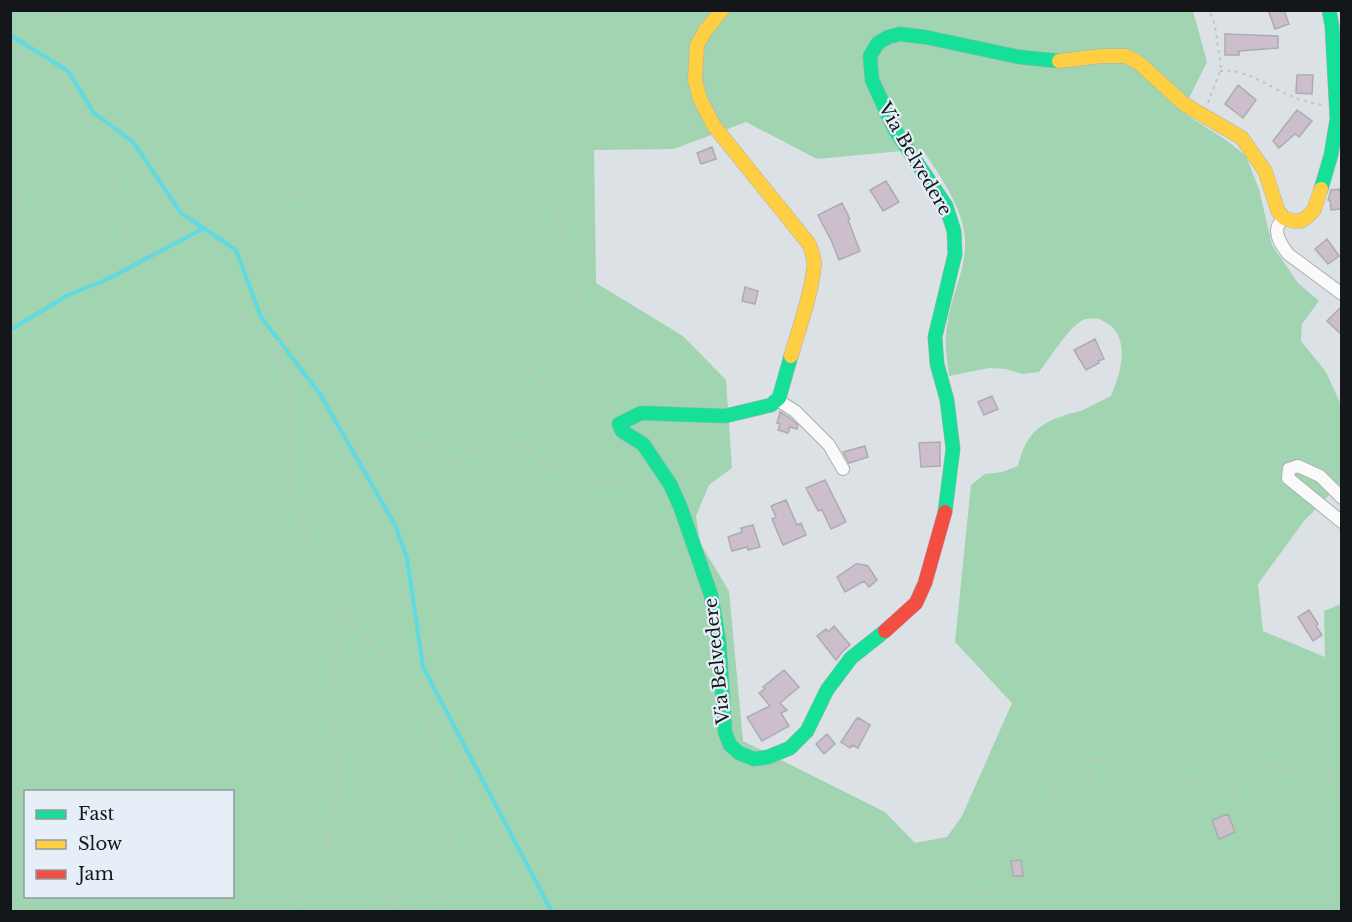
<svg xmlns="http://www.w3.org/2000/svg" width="1352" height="922" font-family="'Libre Baskerville',serif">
  <rect width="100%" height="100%" fill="#dce1e6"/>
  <path fill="#a1d4b1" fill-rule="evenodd" d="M10,11H1193L1207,62L1189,98L1187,115L1226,140L1246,156L1259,189L1272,245L1298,283L1319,301L1302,324L1301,341L1326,372L1341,405V483L1304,521L1258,584L1263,631L1325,657L1324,611L1341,604V911H11ZM746,122L817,159L922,149C939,174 959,202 964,231C970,264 951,293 947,326C944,342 947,360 949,376L989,368L1006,369L1022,374L1039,372C1050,358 1067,330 1081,321C1086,318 1098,317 1103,321C1106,323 1112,326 1114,329C1129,348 1119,376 1111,396C1101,401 1091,406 1081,411C1075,413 1069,413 1063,416C1035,425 1025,438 1018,466L1002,472L985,474L971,485L955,642L1012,703L962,816L947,837L915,843L885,812L743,741L729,591L700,543L696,516L709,485L732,468L726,380L683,336L596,283L594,150L674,149ZM26,792H232V896H26Z"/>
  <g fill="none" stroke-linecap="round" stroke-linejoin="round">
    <path stroke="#60d9e1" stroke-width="4" d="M10,35L68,71L94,113L133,142L181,213L236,250L261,317L320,394L395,525L407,558L423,667L552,912
      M10,330L68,295L108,279L204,228"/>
  </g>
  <path fill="#cdbecc" stroke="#acacb0" stroke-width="1.5" d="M1268,10H1284L1289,24L1275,29Z
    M1225,34L1278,36V48L1239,51V55H1225Z
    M1297,75H1313L1312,94L1296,93Z
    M1238,85L1256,100L1243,118L1225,104Z
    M1297,110L1312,121L1299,137L1295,134L1279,148L1273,141Z
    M712,147L716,159L701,164L697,153Z
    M886,181L899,202L883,211L870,190Z
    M1339,189L1341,196V209L1331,210L1330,200H1328L1331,190Z
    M842,203L850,219L848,220L860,251L839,260L832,242L818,215Z
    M1327,239L1339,256L1328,264L1315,249Z
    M745,287L758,291L755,304L742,301Z
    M1341,307V334L1327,321Z
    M1095,339L1104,359L1098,361L1099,363L1086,370L1074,350Z
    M992,396L998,409L984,415L978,402Z
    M780,412L790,418L798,425L797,429L790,427L788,433L778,430L780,424L777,423Z
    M940,442V466L921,467L919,443Z
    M865,446L868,457L849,463L843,452Z
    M825,480L846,522L831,529L822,510L818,511L806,488Z
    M786,500L797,525L801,523L806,535L783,545L772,519L776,517L771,506Z
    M753,525L760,547L748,550L747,547L732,551L728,537L742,532L741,528Z
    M856,564H860L868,566L877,580L869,587L864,581L845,592L837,577Z
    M1309,610L1318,624L1316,626L1322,635L1313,641L1298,617Z
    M834,626L850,645L843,651L836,660L817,636L826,629L828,632Z
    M784,670L799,687L780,703L787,710L781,713L789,726L762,741L747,717L770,706L759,693L765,689L763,687Z
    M857,718L859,719V718L870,725L858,748L852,745L850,748L841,742Z
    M827,734L835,744L824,754L816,744Z
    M1228,814L1235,832L1219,839L1212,820Z
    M1021,860L1023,876H1013L1011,861Z"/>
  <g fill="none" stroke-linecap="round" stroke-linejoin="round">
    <defs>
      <path id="street" d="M1284,218C1282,221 1279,223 1278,226C1274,235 1283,247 1288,254L1342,294
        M777,400L795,411L829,445L843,469
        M1342,498L1320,476L1298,466L1289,469L1288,478L1342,522"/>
      <path id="fast" d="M1321,189L1331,155L1337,119L1332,26L1329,10
        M791,356L779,398L771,405L725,416L641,413L619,424L622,431L643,444L670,484L680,506L711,595L719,641L725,732L730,745L739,753L754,759L768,757L790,748L807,731L827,690L851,658L885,631
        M945,512L953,449L947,400L937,364L935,337L955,254L954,231L946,206L895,130L872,80L870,56L878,43L888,37L900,34L925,37L1019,57L1059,61"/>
      <path id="slow" d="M722,10L705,31L697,45L695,80L700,99L714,126L809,244C812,252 815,259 814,267C811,296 799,328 791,356
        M1059,61L1102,56H1126L1139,63L1184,104L1242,138L1265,171L1278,211L1284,218L1293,221H1301L1307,217L1314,210L1321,189"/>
      <path id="jam" d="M885,631L916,603L925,583L945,512"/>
    </defs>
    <use href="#street" stroke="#abafb2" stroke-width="14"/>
    <use href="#fast" stroke="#abafb2" stroke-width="15"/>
    <use href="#slow" stroke="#abafb2" stroke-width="15"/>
    <use href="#jam" stroke="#abafb2" stroke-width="15"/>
    <path stroke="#c1c2c3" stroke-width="2" stroke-dasharray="3 4.5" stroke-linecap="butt" d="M31,10L47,11L85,27L123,52L157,86L180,112L199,145L216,155L245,156L267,170L283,191L322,206L387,228L426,232L444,240L448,243L460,264L467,280L494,307L519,364L544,383L565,394L586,408L600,414L605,419
      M354,10L363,23L372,28L379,35L382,41L396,49L429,81L434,82L472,113L477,122L486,123L492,131L493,140L505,157L526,171L546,190L556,204V219L566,245L580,297L585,349L591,375L603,401L609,406L612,411
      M10,52L44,63L81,109L89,132L108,150L128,241L163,258L186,277L213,286L231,298L245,322L263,348L278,361
      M1220,71C1245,68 1269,87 1291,96C1301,100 1311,103 1322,105
      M1208,103L1221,69L1215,25L1209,10
      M10,142C21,158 25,188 18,207C17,211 13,215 10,219
      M343,617L424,690L434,745L451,777L458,816L449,848L441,882L425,912
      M780,767L784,769L811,802L826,811L862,823L887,829L898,834L905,842L917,851L944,878L958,882L974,892H990L996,887L999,882L1003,861L1032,825L1037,814L1043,811L1040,804C1045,802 1049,800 1054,800L1055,798L1053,788C1064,785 1068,793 1077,792C1082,792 1088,784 1093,781C1094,773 1090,766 1089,759L1102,761L1109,759L1122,761L1149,773L1178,777L1233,799H1238L1234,790L1224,780L1219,771L1215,759V751L1259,765H1271L1291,774L1290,769L1285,756L1289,748C1314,750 1326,775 1342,792
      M326,840L356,880L409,912
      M295,912L326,840L338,793L340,772L338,752L331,704L333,676L343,617L342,607L333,585L311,550L290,484L289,439L292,416L290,395L285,374L278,361V343L280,341L309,340L314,339L326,346L335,364C341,365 344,366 349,360L358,361L362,365L361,383L373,399L384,406L406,425L415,437L416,443L419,447C433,445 436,457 443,467L453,468V460H460L467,453L474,451L486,443H500L524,446L534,451L542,462L570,475L586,487C594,484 602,481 610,481C615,481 620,482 625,481C635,480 640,476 649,481"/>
    <use href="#street" stroke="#fafafb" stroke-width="12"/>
    <use href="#fast" stroke="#16e098" stroke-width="14"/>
    <use href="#slow" stroke="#ffcf43" stroke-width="14"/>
    <use href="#jam" stroke="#f24e42" stroke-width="14"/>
  </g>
  <g text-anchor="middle" stroke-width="4.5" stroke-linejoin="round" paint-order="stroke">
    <g font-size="18" fill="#14171a" stroke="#e6eff7">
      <text transform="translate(915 159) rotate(60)" y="6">Via Belvedere</text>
      <text transform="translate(717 661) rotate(-96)" y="6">Via Belvedere</text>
    </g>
  </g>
  <rect width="1352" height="922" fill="none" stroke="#14171a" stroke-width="24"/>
  <rect x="24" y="790" width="210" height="108" fill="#e6eff7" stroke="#92999f" stroke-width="1.5"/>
  <rect x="36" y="810" width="30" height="9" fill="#16e098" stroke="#92999f" stroke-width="1.5"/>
  <text x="78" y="820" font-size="18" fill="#14171a">Fast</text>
  <rect x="36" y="840" width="30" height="9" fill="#ffcf43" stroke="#92999f" stroke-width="1.5"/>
  <text x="78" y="850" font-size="18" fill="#14171a">Slow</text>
  <rect x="36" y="870" width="30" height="9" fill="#f24e42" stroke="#92999f" stroke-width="1.5"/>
  <text x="78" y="880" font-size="18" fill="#14171a">Jam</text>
</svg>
